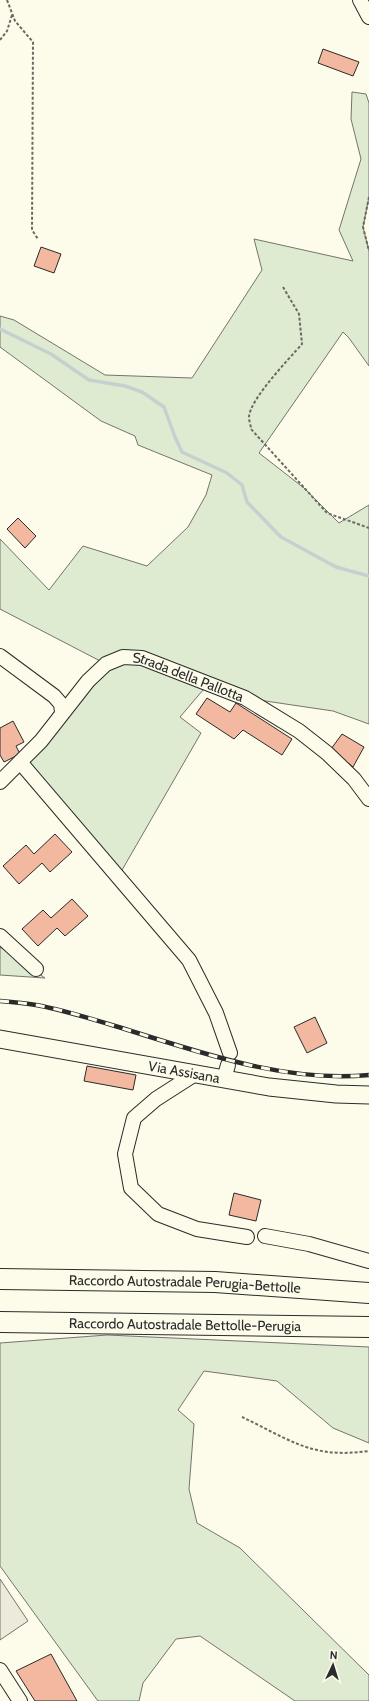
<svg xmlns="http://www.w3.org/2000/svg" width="369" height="1701" font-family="Cabin,sans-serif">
  <rect width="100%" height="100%" fill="#fdfbea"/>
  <path fill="#deebd1" stroke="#74746e" d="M352,92L366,94L369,103V197L363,227L369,251V366L349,338L343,332L259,453L304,488L339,523L369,505V724L333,711L245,698L209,683L180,717L201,733L118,877L20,762L106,664L0,609V539L49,590L83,546L147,566L188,527L206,495L212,475L138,445L135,436L101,421L0,347V316L14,320L105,375L192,378L262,270L254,239L353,261L339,230L361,159L351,119Z
    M0,947L45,978L0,975Z
    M107,1335L369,1347V1443L333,1428L277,1381L204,1371L178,1410L194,1424L189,1489L197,1523L240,1548L369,1675V1701H295L200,1636L176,1639L143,1683L139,1701H98L0,1566V1343Z"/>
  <path fill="#eceadb" stroke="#74746e" d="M0,1579L28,1621L0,1640Z"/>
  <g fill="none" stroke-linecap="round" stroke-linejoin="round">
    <path stroke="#c7d0d0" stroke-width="3.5" d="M0,329L51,354L89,380L125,386L142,392L164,407L175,437L182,452L227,473L242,485L247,502L281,537L336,567L369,576"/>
  </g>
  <path fill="#f2b8a0" stroke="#2b2b2b" d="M323,49L359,62L353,76L318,63Z
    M41,247L61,254L54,273L34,266Z
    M18,518L36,536L25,548L7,529Z
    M207,698L230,712L236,703L292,739L282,755L243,730L234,739L196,714Z
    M13,721L24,742L16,746L20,754L4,762L0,755V728Z
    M342,734L364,747L353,767L331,749Z
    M55,834L72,852L50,872L42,863L19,884L3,866L26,845L34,854Z
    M72,899L88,916L65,936L57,928L38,946L22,929L43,910L51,918Z
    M315,1017L327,1043L307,1053L294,1027Z
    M87,1066L136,1075L133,1090L84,1081Z
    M234,1193L261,1200L256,1221L229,1215Z
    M51,1654L77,1701H35L16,1671Z"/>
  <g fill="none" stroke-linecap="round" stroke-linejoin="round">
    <defs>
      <g id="minor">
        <path d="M360,0L369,17"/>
        <path d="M0,656L54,696L61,704L62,712"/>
        <path d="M20,762L189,960L216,1013L230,1053"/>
        <path id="s1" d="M0,782L41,741L88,681L106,664L123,657L142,658L245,698L299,731L327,753L354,779L369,799"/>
        <path d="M0,936L36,969"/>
        <path d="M195,1074L156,1099L134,1118L125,1154L131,1188L158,1214L197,1229L247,1237"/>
        <path d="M224,1079L228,1065"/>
        <path d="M265,1236L309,1244L369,1261"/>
        <path d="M0,1670L20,1701"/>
      </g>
      <g id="major">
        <path id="s2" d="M0,1039L269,1087L336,1094L369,1095"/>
      </g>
      <g id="highway">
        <path id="s3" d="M0,1279L215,1282L369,1293"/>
        <path id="s4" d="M0,1322L369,1327"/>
      </g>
    </defs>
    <use href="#minor" stroke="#2b2b2b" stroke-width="16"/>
    <use href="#major" stroke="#2b2b2b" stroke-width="19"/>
    <use href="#highway" stroke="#2b2b2b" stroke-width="22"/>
    <path stroke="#6a6964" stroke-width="2" stroke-dasharray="3 2" stroke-linecap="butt" d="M7,0L15,21L33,42L32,230L38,239
      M0,40L7,31L12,15
      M369,197L363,227L369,251
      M283,287L299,314L302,344C289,359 250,399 249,417C249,421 251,426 251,429L327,513L369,528
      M242,1417C266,1428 296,1447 322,1451C338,1454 353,1453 369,1451"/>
    <use href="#minor" stroke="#fdfbea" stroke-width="14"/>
    <use href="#major" stroke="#fdfbea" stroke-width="17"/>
    <use href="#highway" stroke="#fdfbea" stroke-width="20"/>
    <defs>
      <path id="rail" d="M0,1001C12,1002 24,1003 36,1005C63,1010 89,1018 115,1026C197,1051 282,1083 369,1075"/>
    </defs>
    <use href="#rail" stroke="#2b2b2b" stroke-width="4.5"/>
    <use href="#rail" stroke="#fdfbea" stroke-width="3" stroke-dasharray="9" stroke-linecap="butt"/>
  </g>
  <g text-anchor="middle" stroke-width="3" stroke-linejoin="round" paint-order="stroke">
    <g font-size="14" fill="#2b2b2b" stroke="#fdfbea">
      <text dy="5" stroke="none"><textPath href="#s1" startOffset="246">Strada della Pallotta</textPath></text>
      <text dy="5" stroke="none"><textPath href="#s2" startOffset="187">Via Assisana</textPath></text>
      <text dy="5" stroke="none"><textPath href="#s3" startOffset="185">Raccordo Autostradale Perugia-Bettolle</textPath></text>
      <text dy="5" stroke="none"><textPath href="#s4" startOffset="185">Raccordo Autostradale Bettolle-Perugia</textPath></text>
    </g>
  </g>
  <g transform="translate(333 1665) rotate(4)" stroke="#fdfbea" stroke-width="3" paint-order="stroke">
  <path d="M0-3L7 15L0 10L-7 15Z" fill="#2b2b2b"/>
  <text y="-6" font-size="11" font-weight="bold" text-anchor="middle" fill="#2b2b2b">N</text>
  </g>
</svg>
